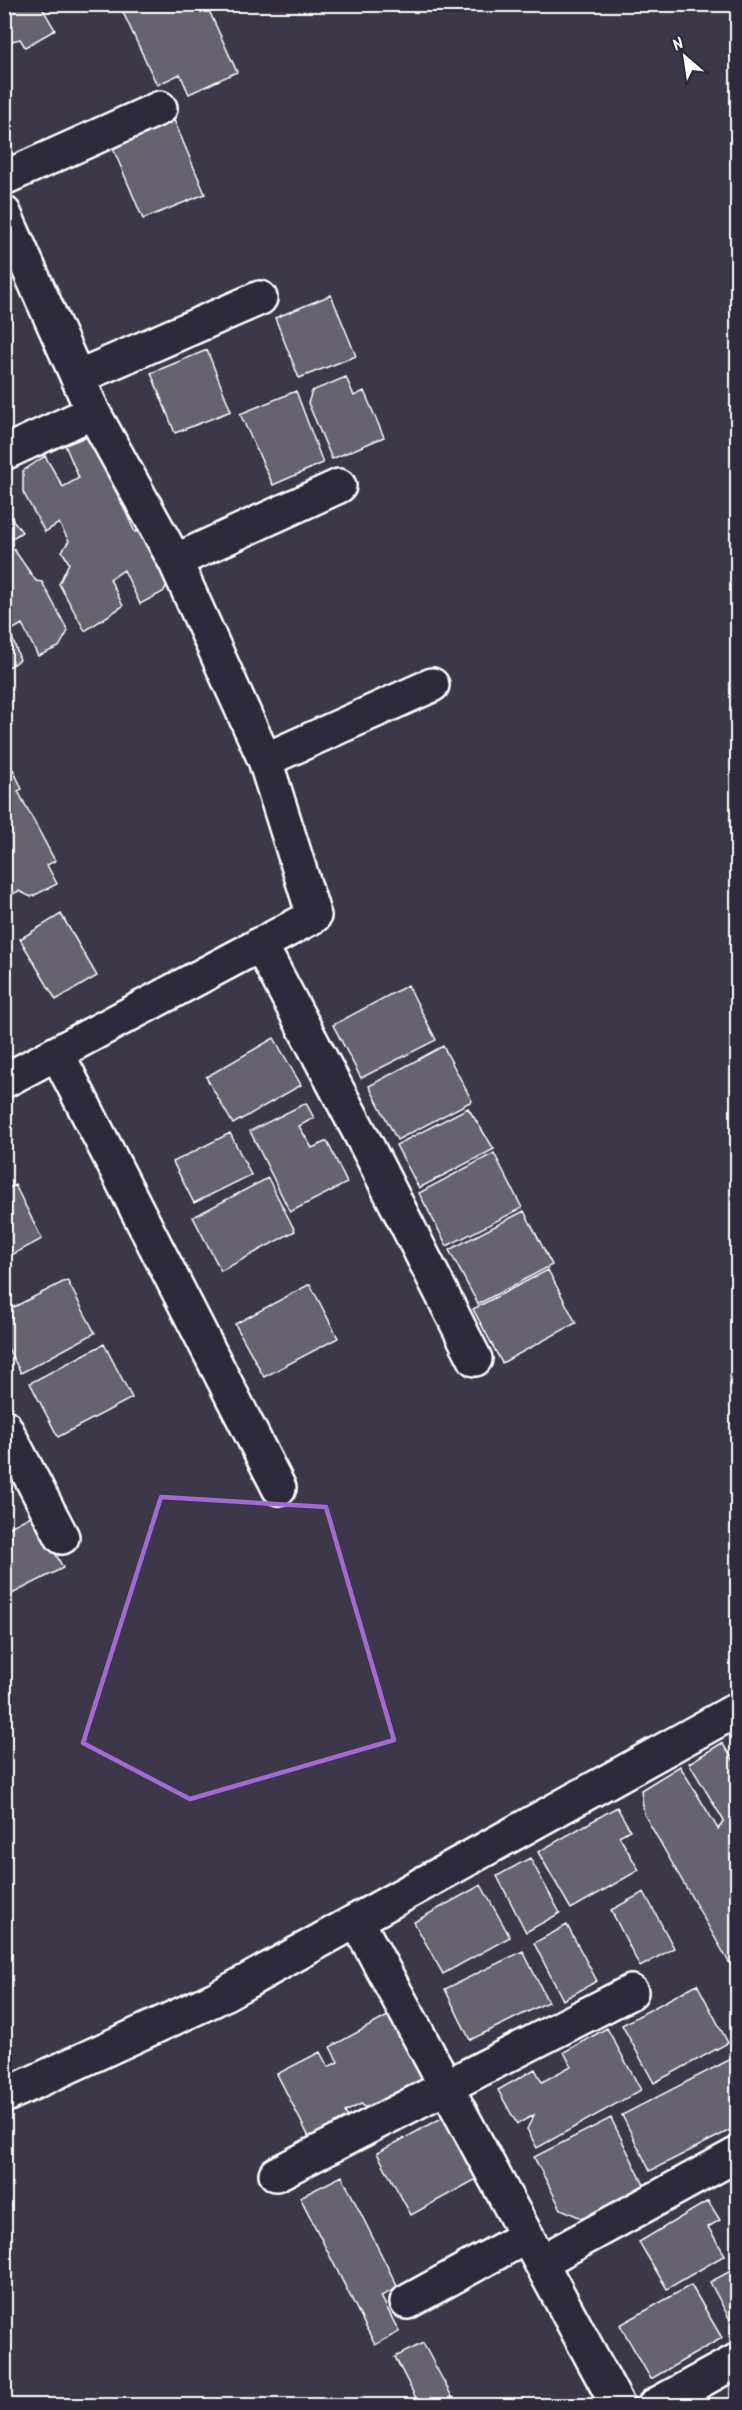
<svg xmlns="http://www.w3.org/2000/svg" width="742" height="2410" font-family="Kalam,sans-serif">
  <rect width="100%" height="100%" fill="#3c3749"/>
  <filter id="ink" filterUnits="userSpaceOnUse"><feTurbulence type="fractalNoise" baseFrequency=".0167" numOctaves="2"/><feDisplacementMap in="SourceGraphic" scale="12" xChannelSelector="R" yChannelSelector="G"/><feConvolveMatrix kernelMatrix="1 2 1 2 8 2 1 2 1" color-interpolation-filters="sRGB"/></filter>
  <g filter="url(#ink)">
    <path fill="#666270" stroke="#fff" stroke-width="1.5" d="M4,4H40L55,30L25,47L20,39L4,43Z
      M129,4H206L237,72L189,94L180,74L157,85L121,8Z
      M174,120L205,194L143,219L112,146Z
      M331,295L356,356L299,378L275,318Z
      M207,350L231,411L175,433L151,373Z
      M346,377L354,396L364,391L384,437L332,459L308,403L312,391Z
      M296,391L323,463L273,485L240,414Z
      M96,433L123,478L113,485L135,532L147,527L173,576L163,592L140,604L124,570L110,579L123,606L85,631L59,584L69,563L62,551L69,541L59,523L45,532L23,492V471L45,456L63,487L79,478L65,445Z
      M4,508L22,532L8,541L36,581L42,582L68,631L59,647L38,656L22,624L10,631L20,660L4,670Z
      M13,769L22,789L18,791L55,861L47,865L57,884L31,897L19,891L4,898V771Z
      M61,914L97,976L56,1000L20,939Z
      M408,985L436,1040L361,1078L333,1025Z
      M274,1038L301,1085L233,1124L206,1077Z
      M443,1046L472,1101L397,1140L369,1086Z
      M306,1103L314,1118L299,1126L312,1148L327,1141L347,1183L290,1212L250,1131Z
      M468,1108L494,1149L419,1188L396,1145Z
      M230,1133L251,1175L194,1203L173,1162Z
      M494,1153L522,1208L447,1246L419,1193Z
      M268,1178L295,1231L221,1271L193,1217Z
      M15,1185L42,1239L4,1259V1190Z
      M524,1211L552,1265L478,1304L449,1250Z
      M548,1270L576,1323L502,1363L473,1309Z
      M67,1280L95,1333L21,1373L4,1341V1312Z
      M310,1284L338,1338L264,1377L235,1324Z
      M104,1344L132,1398L58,1437L30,1383Z
      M35,1514L63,1568L4,1598V1530Z
      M722,1743L738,1767V1978L644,1814L641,1790L680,1766L718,1829L724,1821L689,1763Z
      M617,1807L630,1830L619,1836L639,1870L571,1909L538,1852Z
      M530,1858L560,1913L526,1932L497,1876Z
      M481,1885L510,1937L443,1974L414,1922Z
      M644,1892L674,1948L640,1967L611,1910Z
      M567,1925L597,1981L563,2000L534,1943Z
      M523,1951L548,2002L470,2040L445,1989Z
      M697,1984L728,2043L654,2083L622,2025Z
      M397,2011L434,2082L373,2113L361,2104L345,2112L351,2123L312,2143L277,2074L320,2052L328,2067L338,2062L330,2047Z
      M607,2028L641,2090L537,2148L527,2129L534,2115L517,2124L498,2090L535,2069L542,2082L571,2066L564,2052Z
      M733,2058L738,2068V2126L650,2171L622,2115Z
      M449,2114L482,2176L411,2215L377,2153Z
      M611,2118L645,2187L583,2219L561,2209L534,2157Z
      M342,2176L398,2288L381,2296L399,2332L375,2345L300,2197Z
      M708,2201L720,2220L708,2227L725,2255L667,2289L639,2242Z
      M738,2267V2335L710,2282Z
      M691,2285L722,2338L651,2379L620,2325Z
      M423,2343L457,2406H420L395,2357Z"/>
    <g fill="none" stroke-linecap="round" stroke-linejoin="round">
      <defs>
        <path id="minor" d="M4,178L160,108
          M4,213L93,412L175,561L265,760L314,916L4,1081
          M78,377L260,298
          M4,453L93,412
          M175,561L339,486
          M265,760L432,685
          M260,944L369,1150L475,1359
          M57,1053L279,1488
          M4,1426L62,1537
          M357,1921L618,2406
          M4,2096L215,1999L738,1709
          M276,2174L631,1992
          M541,2262L736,2155
          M407,2302L527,2236
          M654,2406L738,2360"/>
      </defs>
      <use href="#minor" stroke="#fff" stroke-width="38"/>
      <use href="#minor" stroke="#2f2a3d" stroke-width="33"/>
    </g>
  </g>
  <path fill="none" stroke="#a36bd2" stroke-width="4.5" stroke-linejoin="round" d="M161,1497L326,1507L394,1740L190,1799L83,1743Z"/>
  <rect width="742" height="2410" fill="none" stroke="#2f2a3d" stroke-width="24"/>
  <rect x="12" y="12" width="718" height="2386" fill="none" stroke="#fff" stroke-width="2" filter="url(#ink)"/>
  <g transform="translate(685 57) rotate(331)" stroke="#2f2a3d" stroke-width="4.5" paint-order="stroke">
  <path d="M0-4.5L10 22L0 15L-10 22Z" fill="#ffffff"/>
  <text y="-9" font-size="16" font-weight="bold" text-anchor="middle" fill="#ffffff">N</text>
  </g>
</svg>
